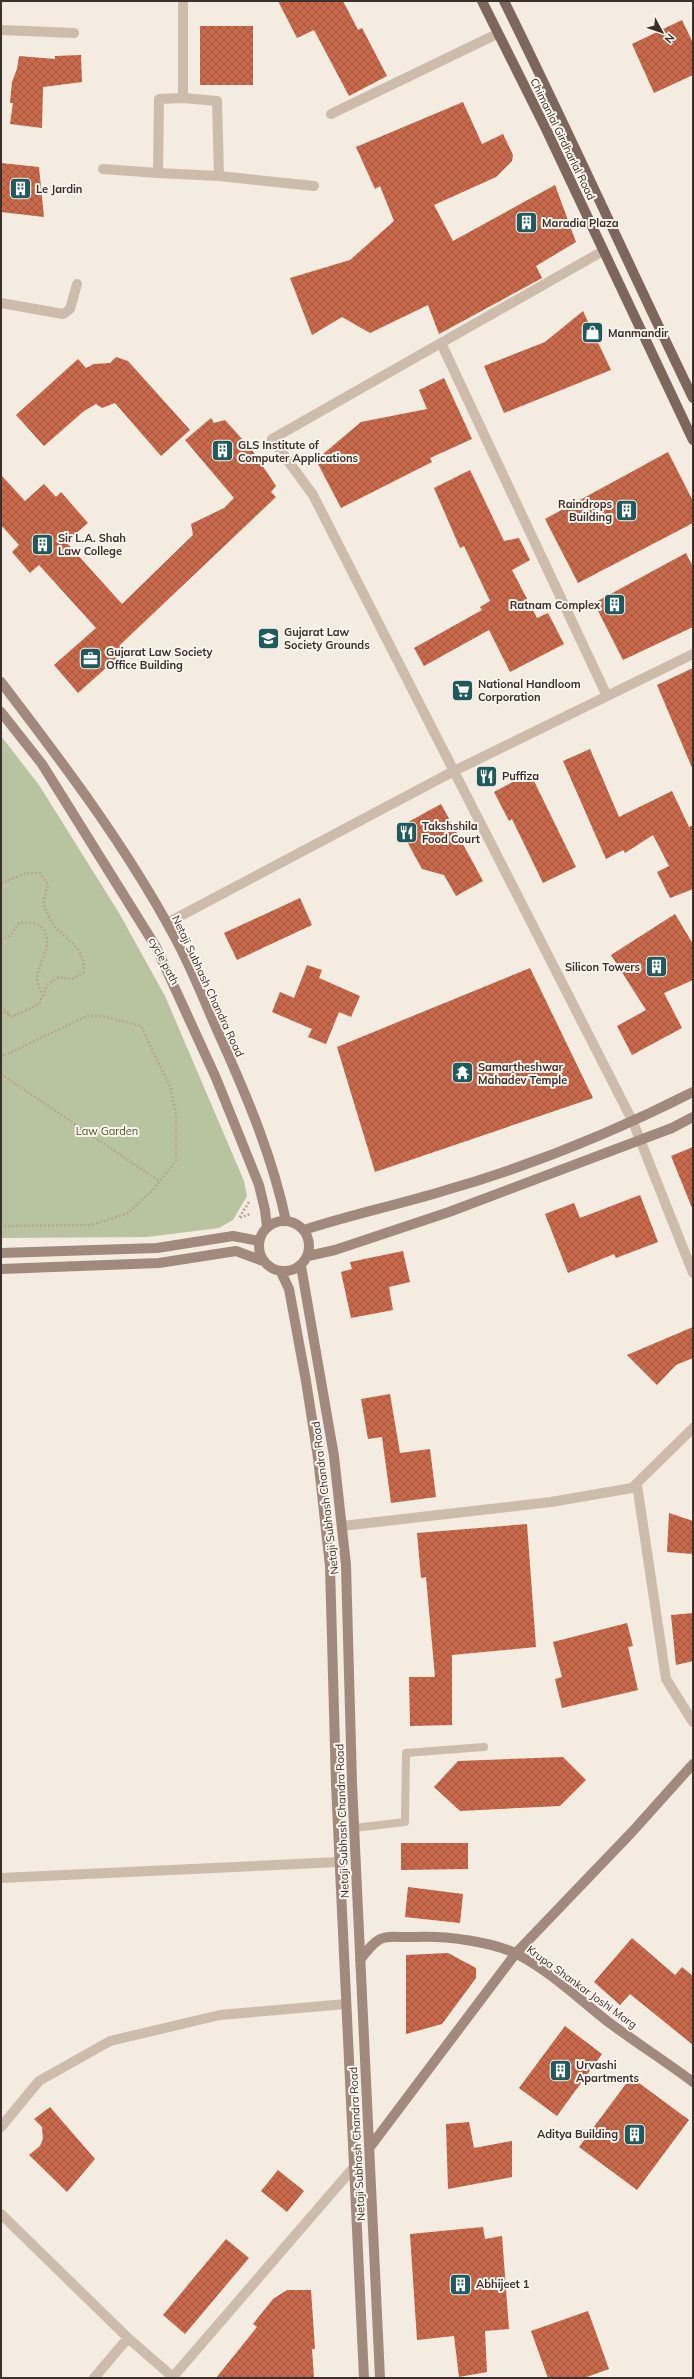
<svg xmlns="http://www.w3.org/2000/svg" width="694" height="2379" font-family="Mulish,sans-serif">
  <defs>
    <pattern id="building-cross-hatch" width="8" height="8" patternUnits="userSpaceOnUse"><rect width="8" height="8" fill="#c8694b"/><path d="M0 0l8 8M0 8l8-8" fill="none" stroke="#a4573f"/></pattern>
  </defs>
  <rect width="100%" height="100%" fill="#f4ebe1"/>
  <path fill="#b8c4a0" d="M1,736L39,785L119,913L165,996L244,1181L247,1196L233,1220L219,1228L147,1237L1,1238Z"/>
  <path fill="url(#building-cross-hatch)" d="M278,1H343L358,30L362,28L387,76L349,96L314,30L297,38Z
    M682,20L693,43V75L654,93L632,44Z
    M200,26H253V85H200Z
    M81,55L82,82L43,87L42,128L10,124L13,103H10L12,82L17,69L19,56L55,59V56Z
    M463,102L482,144L503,134L513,155L512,161L496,177L434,205L453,241L555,185L576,242L536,266L542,278L439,334L428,305L370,333L342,317L312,335L290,278L350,260L394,221L380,186L375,189L356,147Z
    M1,163L39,167L44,217L1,212Z
    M583,311L611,370L504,413L484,366L545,342Z
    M116,357L128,361L190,430L161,456L115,403L102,408L96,404L84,411L44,446L16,415L78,359L86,368L94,364L110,363Z
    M444,378L472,439L430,458L432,462L341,508L316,460L361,422L427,409L419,390Z
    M211,418L214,423L225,420L252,450L276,486L271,492L276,497L120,645L125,651L78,693L54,665L96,628L39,565L30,573L12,552L19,545L1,525V475L25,501L44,484L56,497L61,492L88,523L66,542L122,604L193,535L191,524L224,508L234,498L185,440Z
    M668,452L693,501V523L578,583L545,519Z
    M470,470L504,541L519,538L530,560L512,570L537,618L548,613L564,644L510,672L489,630L424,666L414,648L482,610L480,607L490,601L464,546L460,548L434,488Z
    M686,553L693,567V627L623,660L594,603Z
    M693,668V770L657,685Z
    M590,749L619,817L672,791L689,827L693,825V889L670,898L657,872L669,866L653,835L625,853L623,850L606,859L563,761Z
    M530,773L576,867L543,883L512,819L509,821L494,792Z
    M441,804L483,881L456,896L444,875L422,869L399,827Z
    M300,898L312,925L237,960L224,933Z
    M675,914L693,944V980L664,993L682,1028L632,1055L617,1026L646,1010L611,955Z
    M307,965L322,970L319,978L360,996L351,1017L339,1012L326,1044L308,1037L312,1029L272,1012L280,992L294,998Z
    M530,968L593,1098L375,1172L337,1047Z
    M693,1147V1208H692L671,1156Z
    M640,1195L658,1242L616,1258L614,1254L568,1273L545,1214L574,1203L580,1218Z
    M403,1251L410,1282L389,1287L393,1310L351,1318L341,1272L352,1269L350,1262Z
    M693,1327V1358L676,1365L657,1385L627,1355Z
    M390,1394L400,1453L430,1449L436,1497L391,1503L382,1437L368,1439L361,1399Z
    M669,1513L693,1521V1554L667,1552Z
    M527,1524L536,1647L452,1655V1725L410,1726L409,1677H435L426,1577L421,1578L417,1533Z
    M693,1613V1661L676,1665L671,1615Z
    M627,1623L633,1646L628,1647L638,1690L562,1708L555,1679L562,1677L553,1642Z
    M563,1757L586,1780L560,1806L460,1811L434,1787L458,1761Z
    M401,1843H468V1869L401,1870Z
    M408,1887L463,1894L460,1923L405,1917Z
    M632,1938L675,1975L682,1967L693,1976V2045L630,1994L620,2005L594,1982Z
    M448,1953L476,1968V1978L442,2024L406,2034V1955Z
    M565,2026L602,2054L557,2116L519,2088Z
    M631,2077L689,2120L637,2190L579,2147Z
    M50,2107L95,2159L67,2192L29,2155L40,2146L43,2139L42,2127L34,2119Z
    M469,2122L474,2148L512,2141V2177L448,2189L446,2124Z
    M278,2170L304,2191L287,2212L261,2191Z
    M483,2227L485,2239L502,2236L509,2329L485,2331L487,2372L459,2377L454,2336L417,2340L410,2234Z
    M226,2239L249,2258L185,2334L163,2315Z
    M287,2290H311L315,2349H312L314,2378H216L257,2327L253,2324L273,2299Z
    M588,2311L609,2369L584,2378H548L531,2331Z"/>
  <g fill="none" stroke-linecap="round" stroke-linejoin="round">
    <path stroke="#b9a596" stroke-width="2.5" stroke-dasharray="2 2" stroke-linecap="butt" d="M1,883L27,873H40L48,885L43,904C47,912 50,920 55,927C68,941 88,951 83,973L72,979L59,977L48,984L39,1004L12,1017L1,1010
      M1,940L10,936L19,923C24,922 35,922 40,926C57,942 38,961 37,979C37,984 40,989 42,994
      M1,1006L10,1015
      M1,1054L3,1056L87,1016H102L141,1026L171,1089L176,1114V1161L151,1192L128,1213L92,1225L1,1226
      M1,1060L3,1056
      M1,1074L159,1181
      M249,1202L239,1218L250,1214"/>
    <path stroke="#cdbbac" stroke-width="8" d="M354,1828L405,1822L406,1753L484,1747"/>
    <path stroke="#cdbbac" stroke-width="10" d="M183,1V98
      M1,30L74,33
      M183,98L217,101L219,176L158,173L159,99Z
      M331,114L497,34
      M103,169L158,173
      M219,176L314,186
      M603,251L272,439L313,495L633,1122L693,1273
      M1,303L63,314L70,309L77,284
      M441,343L607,696
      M167,923L454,771L693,654
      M637,1485L666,1679L693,1722
      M342,1526L551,1502L632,1488L693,1428
      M1,1878L339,1862
      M1,2127L39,2081L110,2041L220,2015L346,2004
      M1,2214L128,2338L174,2378
      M94,2378L128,2338
      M172,2378L354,2167"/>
    <path stroke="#a18a7d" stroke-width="10" d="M1,682C63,763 125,845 173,934C192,968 206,1006 222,1041C248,1099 273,1159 286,1221
      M1,712L42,764L156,947L216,1078L259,1185L265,1210L267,1227
      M259 1246a25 25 0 1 1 50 0a25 25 0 1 1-50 0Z
      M304,1230C350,1215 397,1205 443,1191C531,1166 612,1133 693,1092
      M1,1253L157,1248L233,1236L259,1241
      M308,1256L335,1250L449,1212L672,1128L693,1117
      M301,1266L334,1456L346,1565L352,1783L380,2378
      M1,1269L159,1263L236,1251L263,1261
      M281,1272L289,1289L306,1381L318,1458L330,1566L336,1784L364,2378
      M360,1960C382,1930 384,1938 416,1937C446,1936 490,1941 517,1954C550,1971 578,1998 607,2021C635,2042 665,2061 693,2082
      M370,2147L516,1953L632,1832L693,1764"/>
    <path stroke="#7d675c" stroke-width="10" d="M482,1L546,129L693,440
      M504,1C569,132 629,266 693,398"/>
  </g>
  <defs>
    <symbol id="building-square" viewBox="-11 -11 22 22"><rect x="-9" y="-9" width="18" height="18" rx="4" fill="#1f5a5e" stroke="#fbf5ee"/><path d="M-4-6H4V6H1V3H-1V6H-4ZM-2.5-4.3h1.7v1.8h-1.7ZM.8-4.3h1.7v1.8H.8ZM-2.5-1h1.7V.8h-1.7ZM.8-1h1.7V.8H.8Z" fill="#fff"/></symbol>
    <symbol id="shop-square" viewBox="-11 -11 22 22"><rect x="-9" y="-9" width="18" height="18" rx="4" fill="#1f5a5e" stroke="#fbf5ee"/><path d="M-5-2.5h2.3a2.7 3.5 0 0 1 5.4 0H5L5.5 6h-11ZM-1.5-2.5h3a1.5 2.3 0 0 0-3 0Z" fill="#fff"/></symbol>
    <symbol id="university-square" viewBox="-11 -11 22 22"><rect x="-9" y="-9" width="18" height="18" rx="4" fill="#1f5a5e" stroke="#fbf5ee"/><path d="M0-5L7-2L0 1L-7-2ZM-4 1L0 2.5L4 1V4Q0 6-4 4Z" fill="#fff"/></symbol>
    <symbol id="office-square" viewBox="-11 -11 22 22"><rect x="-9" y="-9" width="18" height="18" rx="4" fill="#1f5a5e" stroke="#fbf5ee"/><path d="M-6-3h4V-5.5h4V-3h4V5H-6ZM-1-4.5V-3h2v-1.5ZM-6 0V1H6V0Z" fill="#fff"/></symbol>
    <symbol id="supermarket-square" viewBox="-11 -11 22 22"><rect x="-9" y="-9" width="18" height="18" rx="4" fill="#1f5a5e" stroke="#fbf5ee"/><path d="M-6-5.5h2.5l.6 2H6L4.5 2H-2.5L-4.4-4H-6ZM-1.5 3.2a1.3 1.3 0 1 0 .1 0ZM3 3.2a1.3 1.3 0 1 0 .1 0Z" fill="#fff"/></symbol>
    <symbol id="restaurant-square" viewBox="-11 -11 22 22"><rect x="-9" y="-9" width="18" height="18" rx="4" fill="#1f5a5e" stroke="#fbf5ee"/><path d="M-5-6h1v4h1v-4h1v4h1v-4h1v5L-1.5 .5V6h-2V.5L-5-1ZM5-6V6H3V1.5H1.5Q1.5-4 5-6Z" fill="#fff"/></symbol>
    <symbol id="temple-square" viewBox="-11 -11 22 22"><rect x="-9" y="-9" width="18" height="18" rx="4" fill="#1f5a5e" stroke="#fbf5ee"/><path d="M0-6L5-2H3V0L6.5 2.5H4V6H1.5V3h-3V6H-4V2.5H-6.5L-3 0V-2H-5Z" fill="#fff"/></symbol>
  </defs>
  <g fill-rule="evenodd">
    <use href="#building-square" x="8" y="176" width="25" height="25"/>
    <use href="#building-square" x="514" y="210" width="25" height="25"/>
    <use href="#shop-square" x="580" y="320" width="25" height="25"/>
    <use href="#building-square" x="210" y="438" width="25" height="25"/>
    <use href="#building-square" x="614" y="498" width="25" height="25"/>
    <use href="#building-square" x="30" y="532" width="25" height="25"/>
    <use href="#building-square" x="602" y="592" width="25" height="25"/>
    <use href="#university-square" x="256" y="626" width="25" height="25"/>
    <use href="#office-square" x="78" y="646" width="25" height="25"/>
    <use href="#supermarket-square" x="450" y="678" width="25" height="25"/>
    <use href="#restaurant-square" x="474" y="764" width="25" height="25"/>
    <use href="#restaurant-square" x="394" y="820" width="25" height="25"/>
    <use href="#building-square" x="644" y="954" width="25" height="25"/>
    <use href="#temple-square" x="450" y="1060" width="25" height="25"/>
    <use href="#building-square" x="548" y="2058" width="25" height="25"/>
    <use href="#building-square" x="622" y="2122" width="25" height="25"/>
    <use href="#building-square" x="448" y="2272" width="25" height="25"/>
  </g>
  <g text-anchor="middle" stroke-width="4" stroke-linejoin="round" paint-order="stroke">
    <g font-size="11" fill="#3b302b" stroke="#fbf5ee">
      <text transform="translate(563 139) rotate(64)" y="4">Chimanlal Girdharlal Road</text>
      <text transform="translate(164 961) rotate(62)" y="4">cycle path</text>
      <text transform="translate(208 986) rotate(65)" y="4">Netaji Subhash Chandra Road</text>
      <text transform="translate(325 1498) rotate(-97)" y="4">Netaji Subhash Chandra Road</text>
      <text transform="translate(342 1821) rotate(-92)" y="4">Netaji Subhash Chandra Road</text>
      <text transform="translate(582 1987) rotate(36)" y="4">Krupa Shankar Joshi Marg</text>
      <text transform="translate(357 2144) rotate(-93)" y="4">Netaji Subhash Chandra Road</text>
    </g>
    <g font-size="11" font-weight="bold" fill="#3b302b" stroke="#fbf5ee" text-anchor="start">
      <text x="36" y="193">Le Jardin</text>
      <text x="542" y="227">Maradia Plaza</text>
      <text x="608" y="337">Manmandir</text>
      <text x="238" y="449">GLS Institute of<tspan x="238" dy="13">Computer Applications</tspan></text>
      <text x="612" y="508" text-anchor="end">Raindrops<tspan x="612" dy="13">Building</tspan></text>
      <text x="58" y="542">Sir L.A. Shah<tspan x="58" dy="13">Law College</tspan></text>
      <text x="600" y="609" text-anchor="end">Ratnam Complex</text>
      <text x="284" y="636">Gujarat Law<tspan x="284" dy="13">Society Grounds</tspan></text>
      <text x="106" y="656">Gujarat Law Society<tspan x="106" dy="13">Office Building</tspan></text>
      <text x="478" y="688">National Handloom<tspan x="478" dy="13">Corporation</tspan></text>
      <text x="502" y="780">Puffiza</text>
      <text x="422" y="830">Takshshila<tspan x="422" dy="13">Food Court</tspan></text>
      <text x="640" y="971" text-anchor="end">Silicon Towers</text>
      <text x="478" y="1071">Samartheshwar<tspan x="478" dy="13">Mahadev Temple</tspan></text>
      <text x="576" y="2069">Urvashi<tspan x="576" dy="13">Apartments</tspan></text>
      <text x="618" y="2138" text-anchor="end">Aditya Building</text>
      <text x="476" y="2288">Abhijeet 1</text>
    </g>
    <g font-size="11" fill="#4a5a2e" stroke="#fbf5ee">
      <text x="107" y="1135">Law Garden</text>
    </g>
  </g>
  <rect width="694" height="2379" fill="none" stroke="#3b302b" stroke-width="4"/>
  <g transform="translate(662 32) rotate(130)" stroke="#fbf5ee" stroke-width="3" paint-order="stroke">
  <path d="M0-3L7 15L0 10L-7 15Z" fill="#3b302b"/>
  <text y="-6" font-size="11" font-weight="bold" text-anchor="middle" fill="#3b302b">N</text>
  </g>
</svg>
